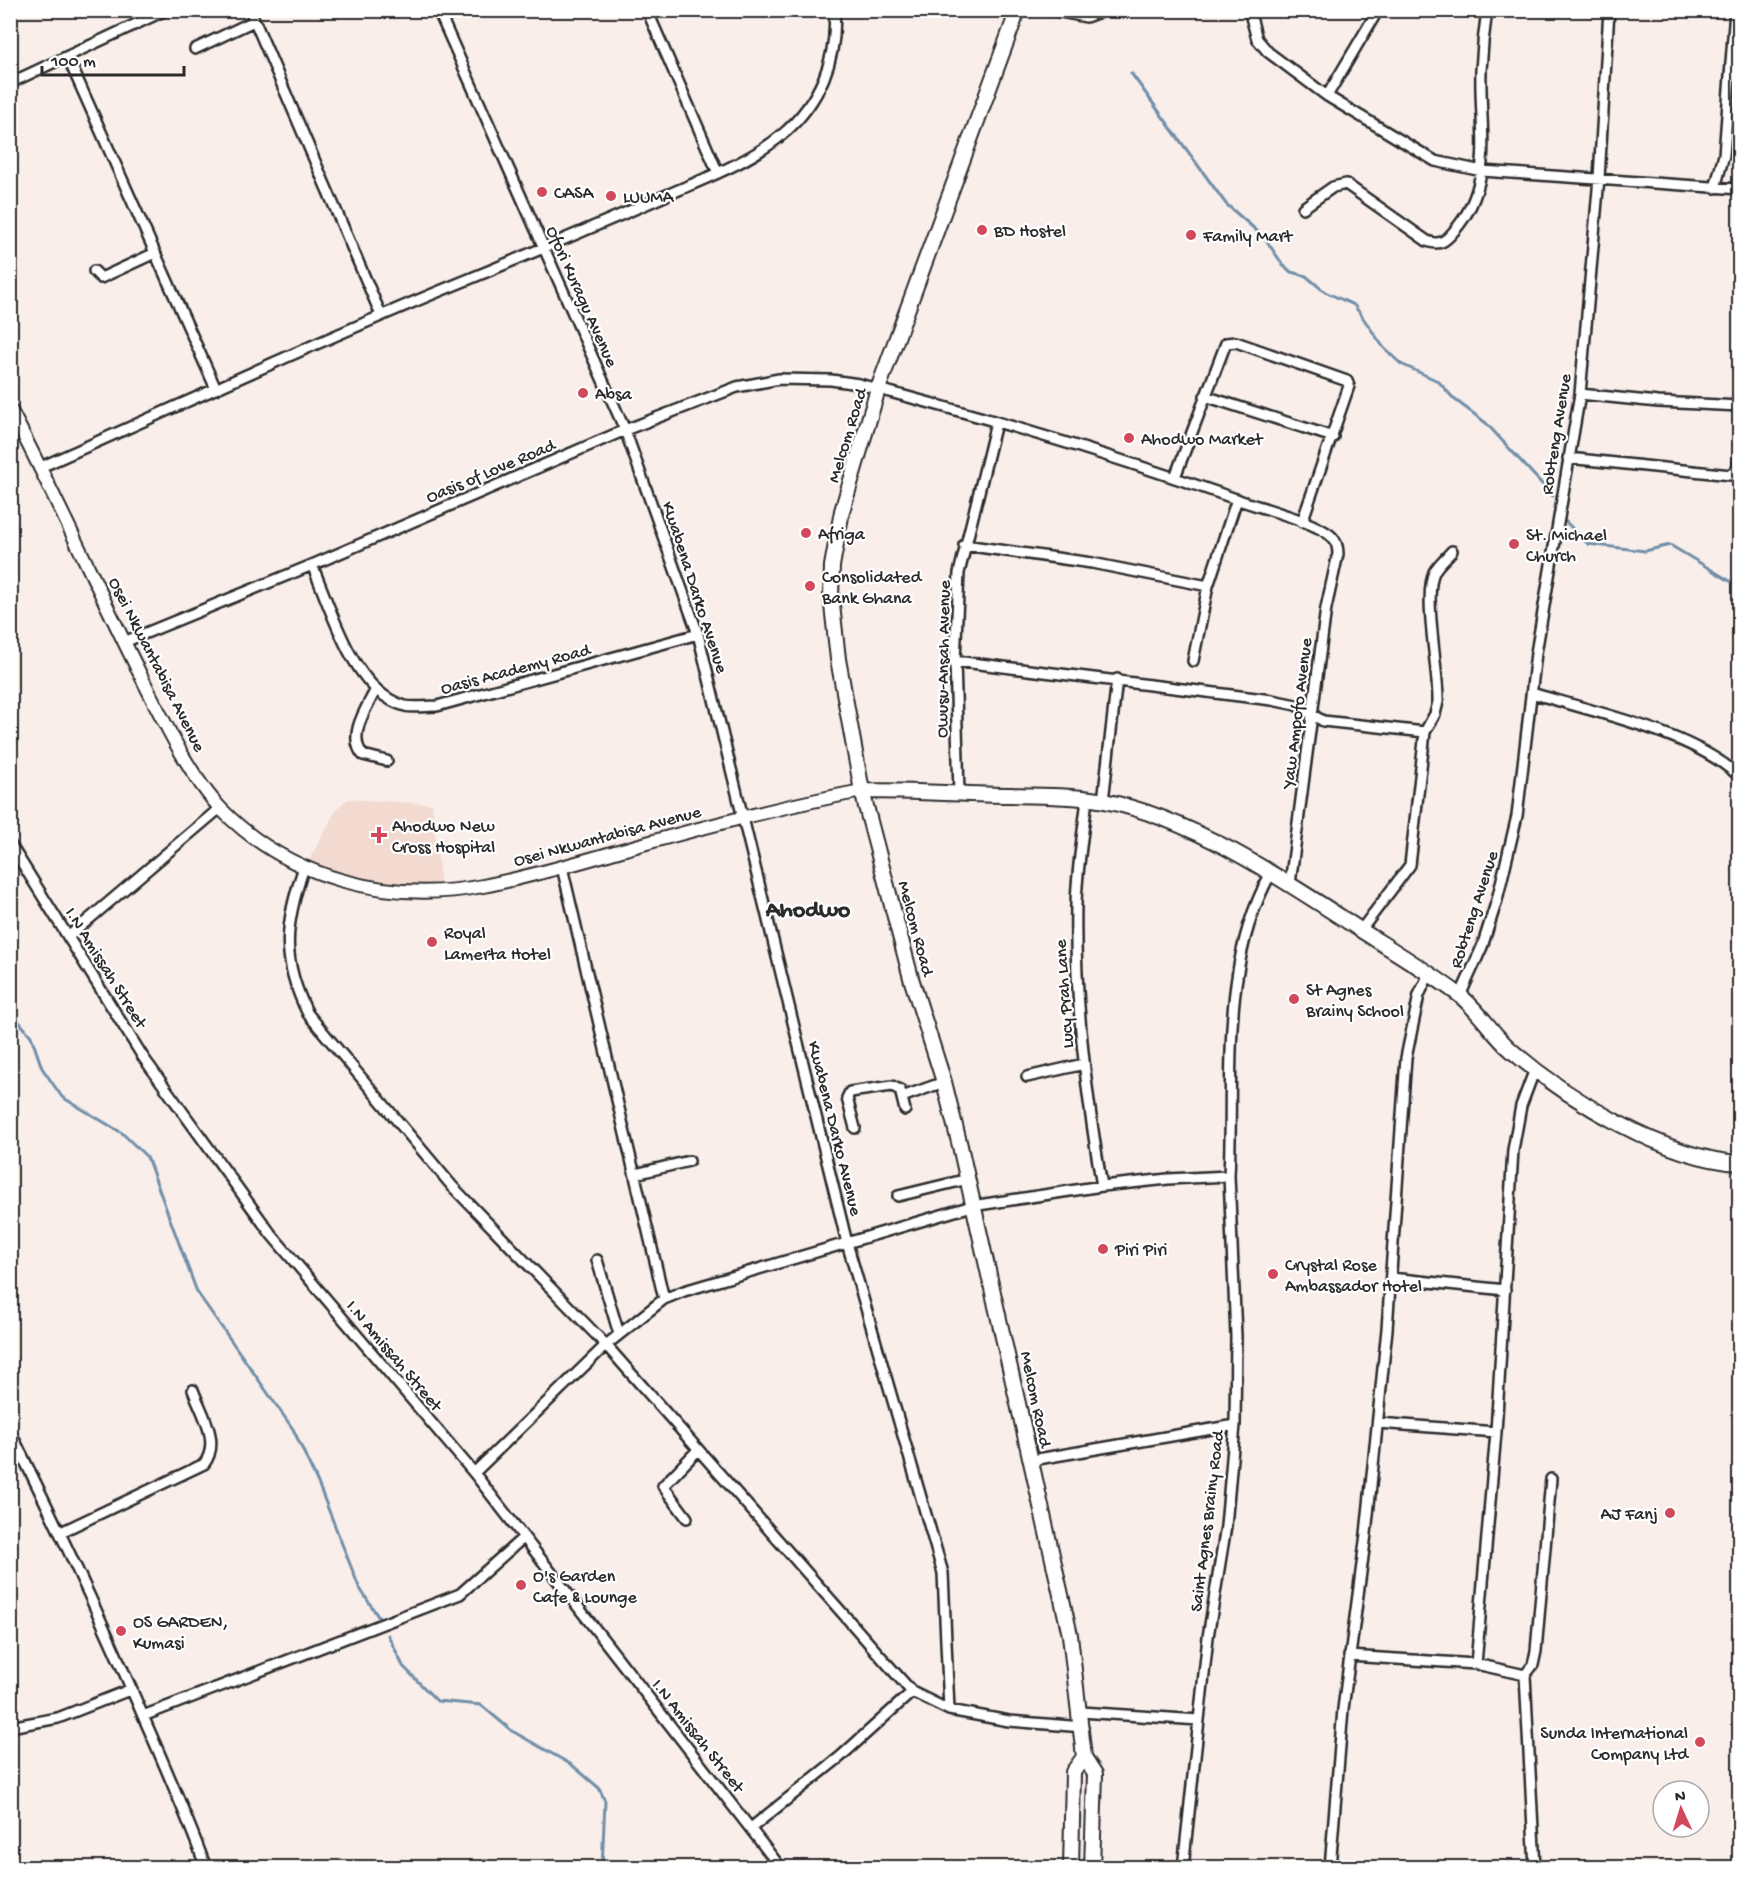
<svg xmlns="http://www.w3.org/2000/svg" width="1750" height="1878" font-family="'Gochi Hand',sans-serif">
  <rect width="100%" height="100%" fill="#f9eeea"/>
  <filter id="ink" filterUnits="userSpaceOnUse"><feTurbulence type="fractalNoise" baseFrequency=".0167" numOctaves="2"/><feDisplacementMap in="SourceGraphic" scale="12" xChannelSelector="R" yChannelSelector="G"/><feConvolveMatrix kernelMatrix="1 2 1 2 8 2 1 2 1" color-interpolation-filters="sRGB"/></filter>
  <g filter="url(#ink)">
    <path fill="#f2dad1" d="M348,799L432,804L441,887L420,890L358,879L308,862L337,808Z"/>
    <g fill="none" stroke-linecap="round" stroke-linejoin="round">
      <path stroke="#718fa9" stroke-width="3" d="M1131,73L1226,204L1264,237L1283,265L1291,272L1306,276L1325,292L1354,305L1384,348L1401,364L1438,381L1454,399L1486,423L1553,496
        M1565,521L1588,544L1645,551L1670,545L1740,587
        M10,1011L31,1036L42,1068L62,1097L122,1133L147,1157L197,1292L293,1429L318,1483L359,1587L379,1618
        M388,1635L403,1666L437,1701L481,1705L512,1731L572,1765L599,1788L605,1801L602,1868"/>
      <defs>
        <path id="minor" d="M250,10L381,315
          M438,10L625,430L698,634L847,1243L943,1573L949,1710L1009,1721L1083,1727
          M647,10L718,173
          M1050,10L1086,17L1106,10
          M1249,10L1257,39L1268,52L1327,96L1435,161L1482,171L1740,189
          M195,49L254,21
          M68,58L216,389
          M10,83L166,10
          M1327,96L1378,10
          M1715,188L1724,155L1735,10
          M1303,208L1333,187L1346,184L1427,241C1440,246 1446,241 1454,231C1496,184 1479,128 1481,70C1482,50 1484,30 1487,10
          M94,271L101,278L155,253
          M1580,394L1658,402L1740,406
          M1205,396L1333,437
          M1568,458L1731,475L1738,467L1740,451
          M41,467C179,406 317,341 457,284C525,256 593,227 660,198C701,180 749,163 783,134C820,102 838,58 834,10
          M1175,477L1226,343L1236,342L1347,381L1349,386L1302,522
          M964,545L1092,563L1208,586L1237,499
          M312,565C332,610 353,692 405,706C414,708 427,706 437,706L698,634
          M124,642L312,565L625,430L737,387L779,379L831,380L859,384C987,417 1114,456 1239,500C1261,508 1317,522 1332,537C1337,542 1338,548 1338,554L1326,608L1290,884
          M955,661L1272,700L1296,705L1323,721L1425,732L1410,865L1361,930
          M1193,661L1208,586
          M375,691C366,709 347,736 363,755L387,761
          M1532,693C1593,712 1693,732 1740,777
          M1425,732L1435,714L1438,702C1439,672 1423,597 1434,572C1438,564 1447,557 1452,551
          M959,793L955,661L959,573L996,423
          M1087,799C1083,834 1077,869 1076,904C1074,998 1086,1094 1102,1186
          M1103,801L1117,679
          M10,844L143,1057L271,1234L474,1473L781,1868
          M304,867C285,924 280,958 308,1014L452,1186L606,1345L912,1692L949,1710
          M562,867L664,1299
          M68,937L220,808
          M1460,996L1482,947L1497,900L1517,816L1536,653L1580,394L1599,178L1609,10
          M1027,1077L1084,1064
          M902,1097L944,1082
          M855,1128L847,1098L850,1092L892,1086L900,1090L905,1110
          M635,1174L689,1161
          M898,1196L968,1179
          M597,1260L619,1334
          M1391,1278L1505,1290
          M1378,1423L1496,1432L1476,1664
          M10,1431C57,1525 102,1620 143,1716C165,1766 187,1816 206,1868
          M1496,1432L1513,1150L1521,1106L1535,1069
          M1032,1460L1235,1425
          M474,1473L606,1345L664,1299L684,1291L972,1206L1102,1186L1168,1179L1229,1176C1234,1074 1219,966 1271,873
          M687,1518L663,1486L698,1450
          M61,1532L204,1464C221,1442 202,1414 193,1390
          M1349,1656L1476,1664L1525,1675
          M1081,1712L1199,1720
          M143,1716L460,1594L524,1537
          M10,1727L58,1718L132,1689
          M751,1828L840,1757L912,1692
          M1183,1868L1208,1637L1226,1526L1235,1425L1236,1336L1229,1176
          M1330,1868L1343,1709L1366,1534L1387,1329L1406,1058L1419,995L1429,974
          M1535,1868L1525,1675L1533,1665L1536,1651L1551,1479"/>
        <path id="tertiary" d="M10,409C56,496 96,586 140,674C161,716 190,777 222,810C290,879 389,904 483,886C535,876 586,860 636,846C711,825 786,805 862,791"/>
        <path id="secondary" d="M1018,10L878,389L842,511L832,566L831,596L838,659L862,791L911,978L944,1082L960,1146L1070,1635L1084,1757L1073,1772L1071,1868
          M862,791C912,791 961,794 1010,795C1041,796 1073,795 1104,801C1190,817 1286,881 1359,929C1392,950 1426,970 1458,994C1479,1010 1492,1034 1512,1051C1568,1099 1665,1159 1740,1163
          M1084,1757L1095,1774L1092,1868"/>
      </defs>
      <use href="#minor" stroke="#2b2b2b" stroke-width="14"/>
      <use href="#tertiary" stroke="#2b2b2b" stroke-width="16"/>
      <use href="#secondary" stroke="#2b2b2b" stroke-width="18"/>
      <use href="#minor" stroke="#fff" stroke-width="9"/>
      <use href="#tertiary" stroke="#fff" stroke-width="12"/>
      <use href="#secondary" stroke="#fff" stroke-width="14"/>
    </g>
  </g>
  <g fill="#d1495b" stroke="#fff" stroke-width="2">
    <circle cx="542" cy="192" r="6"/>
    <circle cx="611" cy="196" r="6"/>
    <circle cx="982" cy="230" r="6"/>
    <circle cx="1191" cy="235" r="6"/>
    <circle cx="583" cy="393" r="6"/>
    <circle cx="1129" cy="438" r="6"/>
    <circle cx="806" cy="533" r="6"/>
    <circle cx="1514" cy="544" r="6"/>
    <circle cx="810" cy="586" r="6"/>
    <path d="M376 826h6v6h6v6h-6v6h-6v-6h-6v-6h6z"/>
    <circle cx="432" cy="942" r="6"/>
    <circle cx="1294" cy="999" r="6"/>
    <circle cx="1103" cy="1249" r="6"/>
    <circle cx="1273" cy="1274" r="6"/>
    <circle cx="1670" cy="1513" r="6"/>
    <circle cx="521" cy="1585" r="6"/>
    <circle cx="121" cy="1631" r="6"/>
    <circle cx="1700" cy="1742" r="6"/>
  </g>
  <g text-anchor="middle" stroke-width="4.5" stroke-linejoin="round" paint-order="stroke">
    <g font-size="18" fill="#2b2b2b" stroke="#fff" text-anchor="start">
      <text x="554" y="198">CASA</text>
      <text x="623" y="202">LUUMA</text>
      <text x="994" y="236">BD Hostel</text>
      <text x="1203" y="241">Family Mart</text>
      <text x="595" y="399">Absa</text>
      <text x="1141" y="444">Ahodwo Market</text>
      <text x="818" y="539">Afriga</text>
      <text x="1526" y="540">St. Michael<tspan x="1526" dy="21">Church</tspan></text>
      <text x="822" y="582">Consolidated<tspan x="822" dy="21">Bank Ghana</tspan></text>
      <text x="392" y="831">Ahodwo New<tspan x="392" dy="21">Cross Hospital</tspan></text>
      <text x="444" y="938">Royal<tspan x="444" dy="21">Lamerta Hotel</tspan></text>
      <text x="1306" y="995">St Agnes<tspan x="1306" dy="21">Brainy School</tspan></text>
      <text x="1115" y="1255">Piri Piri</text>
      <text x="1285" y="1270">Crystal Rose<tspan x="1285" dy="21">Ambassador Hotel</tspan></text>
      <text x="1658" y="1519" text-anchor="end">AJ Fanj</text>
      <text x="533" y="1581">O's Garden<tspan x="533" dy="21">Cafe &amp; Lounge</tspan></text>
      <text x="133" y="1627">OS GARDEN,<tspan x="133" dy="21">Kumasi</tspan></text>
      <text x="1688" y="1738" text-anchor="end">Sunda International<tspan x="1688" dy="21">Company Ltd</tspan></text>
    </g>
    <g font-size="18" fill="#2b2b2b" stroke="#fff">
      <text transform="translate(583 296) rotate(66)" y="6">Ofori Kuragu Avenue</text>
      <text transform="translate(1555 434) rotate(-81)" y="6">Robteng Avenue</text>
      <text transform="translate(846 435) rotate(-73)" y="6">Melcom Road</text>
      <text transform="translate(490 470) rotate(-23)" y="6">Oasis of Love Road</text>
      <text transform="translate(696 587) rotate(72)" y="6">Kwabena Darko Avenue</text>
      <text transform="translate(942 659) rotate(-89)" y="6">Owusu-Ansah Avenue</text>
      <text transform="translate(158 664) rotate(63)" y="6">Osei Nkwantabisa Avenue</text>
      <text transform="translate(515 668) rotate(-15)" y="6">Oasis Academy Road</text>
      <text transform="translate(1296 713) rotate(-83)" y="6">Yaw Ampofo Avenue</text>
      <text transform="translate(607 835) rotate(-15)" y="6">Osei Nkwantabisa Avenue</text>
      <text transform="translate(1473 909) rotate(-72)" y="6">Robteng Avenue</text>
      <text transform="translate(917 928) rotate(75)" y="6">Melcom Road</text>
      <text transform="translate(107 967) rotate(58)" y="6">I.N Amissah Street</text>
      <text transform="translate(1063 994) rotate(-94)" y="6">Lucy Prah Lane</text>
      <text transform="translate(836 1128) rotate(76)" y="6">Kwabena Darko Avenue</text>
      <text transform="translate(395 1355) rotate(50)" y="6">I.N Amissah Street</text>
      <text transform="translate(1037 1399) rotate(78)" y="6">Melcom Road</text>
      <text transform="translate(1206 1521) rotate(-83)" y="6">Saint Agnes Brainy Road</text>
      <text transform="translate(699 1735) rotate(52)" y="6">I.N Amissah Street</text>
    </g>
    <g font-size="24" font-weight="bold" fill="#2b2b2b" stroke="#fff">
      <text x="808" y="916">Ahodwo</text>
    </g>
  </g>
  <rect width="1750" height="1878" fill="none" stroke="#fff" stroke-width="36"/>
  <rect x="18" y="18" width="1714" height="1842" fill="none" stroke="#2b2b2b" stroke-width="2" filter="url(#ink)"/>
  <g transform="translate(1681 1809) rotate(356)"><circle r="28" fill="#ffffff" stroke="#aaaaaa" stroke-width="1.5"/>
  <path d="M0-4.5L10 22L0 15L-10 22Z" fill="#d1495b"/>
  <text y="-9" font-size="16" font-weight="bold" text-anchor="middle" fill="#2b2b2b">N</text>
  </g>
  <path d="M42 66v9h142v-9" fill="none" stroke="#2b2b2b" stroke-width="3"/>
  <text x="51" y="66" font-size="18" fill="#2b2b2b" stroke="#ffffff" stroke-width="4.5" paint-order="stroke">100 m</text>
</svg>
